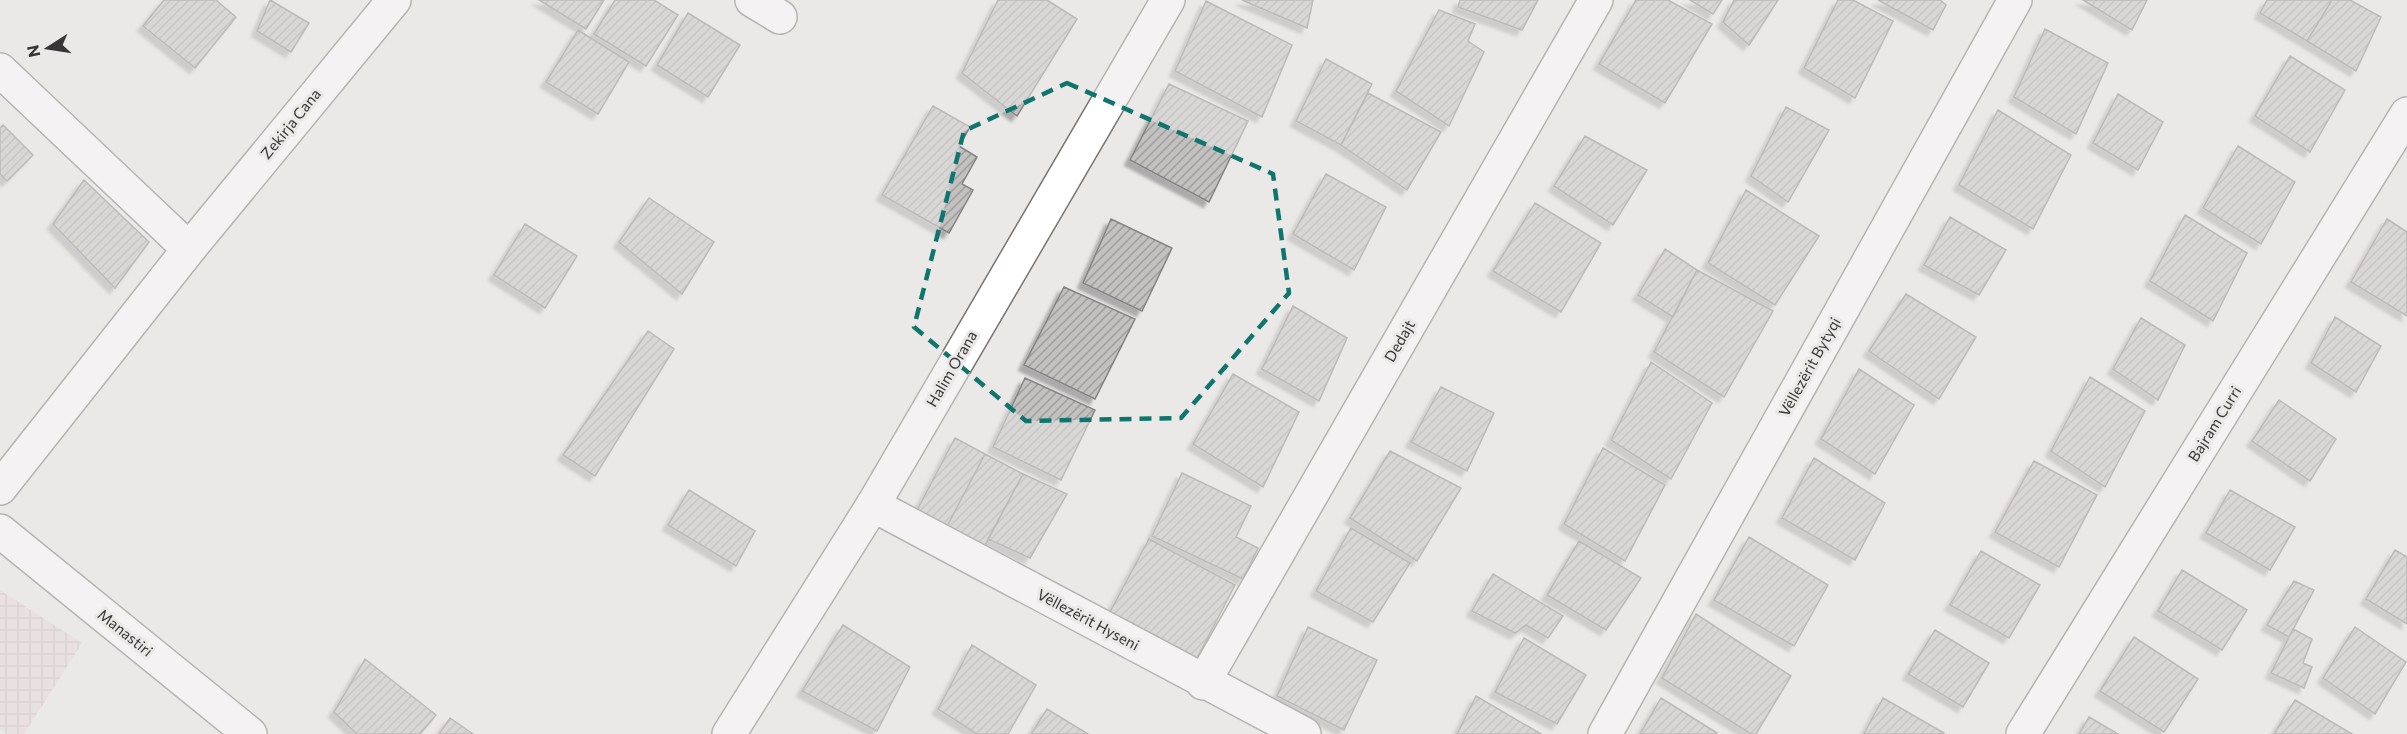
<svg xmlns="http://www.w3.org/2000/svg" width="2407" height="734" font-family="Commissioner,sans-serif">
  <defs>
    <pattern id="industrial-grid" width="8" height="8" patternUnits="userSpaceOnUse" patternTransform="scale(1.5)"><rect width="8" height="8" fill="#e6d9da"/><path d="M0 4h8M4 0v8" fill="none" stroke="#c6bbbc"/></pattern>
    <pattern id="building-hatch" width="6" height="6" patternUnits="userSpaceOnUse" patternTransform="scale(1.5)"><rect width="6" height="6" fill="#c3c0c0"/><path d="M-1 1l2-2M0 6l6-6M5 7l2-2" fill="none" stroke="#9f9d9d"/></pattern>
    <filter id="shadow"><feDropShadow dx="-5.5" dy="5.5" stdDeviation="1.5" flood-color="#0004"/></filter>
  </defs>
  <rect width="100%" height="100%" fill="#ebe8e8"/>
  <path fill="url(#industrial-grid)" d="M0,590L82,643L24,734H6L0,729Z"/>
  <path fill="url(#building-hatch)" stroke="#868383" stroke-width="1.5" filter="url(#shadow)" d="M164,0H216L236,17L195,68L143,26Z
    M270,0L309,23L291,52L257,31Z
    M539,0H604L586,29Z
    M615,0H654L678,15L646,66L594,34Z
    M998,0H1047L1077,19L1017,116L962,73Z
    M1242,0H1313L1307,28Z
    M1460,0H1538L1522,30L1458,7Z
    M1636,0H1668L1712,24L1665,103L1599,64Z
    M1690,0H1722L1713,14Z
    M1734,0H1778L1749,45L1723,22Z
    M1838,0H1853L1893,21L1855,98L1804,68Z
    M1878,0H1940L1946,5L1933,30Z
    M2083,0H2147L2132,30Z
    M2267,0H2332L2307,41L2260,13Z
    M2332,0H2350L2381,17L2356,71L2307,41Z
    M1206,1L1292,45L1262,117L1175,71Z
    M1439,10L1475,24L1468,41L1484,52L1449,126L1396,91Z
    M688,13L740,45L708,97L657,65Z
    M2045,29L2108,63L2076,134L2014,97Z
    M578,30L629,62L598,114L546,82Z
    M2290,56L2345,90L2310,152L2255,116Z
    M1326,59L1372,84L1341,145L1296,121Z
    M1169,84L1248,121L1209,202L1130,160Z
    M1368,93L1441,132L1407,190L1341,145Z
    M2118,94L2163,122L2138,170L2093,143Z
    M933,106L970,127L959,146L977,157L962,184L973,190L949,233L882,195Z
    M1786,107L1829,130L1788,202L1751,176Z
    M1998,110L2071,155L2033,229L1959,185Z
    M3,125L33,155L7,181L0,174V128Z
    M1585,136L1647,170L1613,225L1554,186Z
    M2238,146L2295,182L2261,244L2203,208Z
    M1326,174L1386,207L1354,270L1293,234Z
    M84,180L149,242L115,288L53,224Z
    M1746,190L1819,236L1775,305L1708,263Z
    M649,198L714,242L682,294L619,242Z
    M1535,203L1601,243L1561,312L1493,271Z
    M2185,215L2247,253L2213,321L2150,281Z
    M1950,217L2006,250L1979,295L1924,265Z
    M1111,219L1172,248L1142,311L1083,283Z
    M2387,219L2407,232V316L2351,282Z
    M525,224L577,256L545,308L494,275Z
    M1665,249L1697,270L1673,317L1638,295Z
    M1697,270L1773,311L1724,397L1654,352Z
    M1064,287L1135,319L1095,399L1024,365Z
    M1906,294L1976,337L1939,399L1869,351Z
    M1293,306L1347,338L1319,401L1262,369Z
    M2335,317L2381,346L2356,392L2311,363Z
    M2141,318L2185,345L2158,400L2113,369Z
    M648,331L674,349L595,476L563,455Z
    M1651,362L1712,403L1671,479L1611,440Z
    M1859,369L1914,405L1875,474L1821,439Z
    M1233,374L1299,412L1263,487L1193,444Z
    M2090,377L2145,411L2105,487L2051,451Z
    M1025,378L1095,410L1061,480L993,447Z
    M1441,387L1494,413L1467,471L1411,442Z
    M2279,400L2336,439L2310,481L2252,441Z
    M955,438L985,454L943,534L913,518Z
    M1603,448L1665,485L1625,561L1564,524Z
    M1390,451L1461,488L1417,561L1350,518Z
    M985,454L1023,474L981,553L943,534Z
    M1814,458L1885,503L1855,560L1782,518Z
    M2034,461L2097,495L2059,567L1995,532Z
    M1182,473L1251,506L1236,537L1258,548L1243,579L1152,536Z
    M1023,474L1067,494L1030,558L988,539Z
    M689,490L755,531L736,566L668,525Z
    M2230,490L2295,527L2270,570L2206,533Z
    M1351,528L1410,563L1373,622L1316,591Z
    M1749,537L1828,585L1794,646L1714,600Z
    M1149,539L1235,585L1196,660L1109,614Z
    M1579,541L1641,578L1606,630L1547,595Z
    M2395,550L2407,557V624L2366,599Z
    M1981,551L2040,585L2009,638L1950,605Z
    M2182,570L2247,610L2222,650L2158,611Z
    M1493,574L1563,616L1548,638L1526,625L1515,633L1472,611Z
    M2294,581L2314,590L2289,637L2267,625Z
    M1696,614L1791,676L1756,734H1751L1662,678Z
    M843,625L910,667L877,731L802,691Z
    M1308,627L1377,660L1344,730L1277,696Z
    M2355,627L2406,662L2375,714L2323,678Z
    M2293,629L2312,639L2303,663L2312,667L2304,688L2271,673Z
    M1935,630L1989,663L1963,707L1908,674Z
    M2134,637L2198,679L2164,732L2100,691Z
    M1524,638L1586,675L1557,724L1495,692Z
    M972,645L1036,685L1008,734H977L938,709Z
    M365,659L436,715L420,734H357L334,712Z
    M1476,696L1541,734H1457Z
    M1661,698L1717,733L1716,734H1640Z
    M1883,698L1944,733L1943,734H1864Z
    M2295,700L2352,734H2274Z
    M1047,709L1088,734H1031Z
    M2089,717L2118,734H2079Z
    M450,718L473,734H439Z"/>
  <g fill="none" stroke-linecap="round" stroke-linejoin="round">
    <defs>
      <path id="minor" d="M752,0L780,17
        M0,70L189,249
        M0,488L189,249L394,0
        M873,505L1304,734
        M1203,683L1596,0
        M1605,734L2015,0
        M2023,734L2407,114"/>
      <path id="tertiary" d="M0,531L250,734
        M729,734L873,505L1168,0"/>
    </defs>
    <use href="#minor" stroke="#797575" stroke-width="36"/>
    <use href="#tertiary" stroke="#797575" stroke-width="36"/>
    <use href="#minor" stroke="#fff" stroke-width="33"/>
    <use href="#tertiary" stroke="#fff" stroke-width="33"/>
  </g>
  <path d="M0 0H2407V734H0ZM1067,83L1273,174L1289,293L1181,418L1026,421L914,327L964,131Z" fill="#ebe8e8" fill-opacity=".55" fill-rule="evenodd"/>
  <path fill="none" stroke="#0f766e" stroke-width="4.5" stroke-dasharray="12 8" stroke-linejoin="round" d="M1067,83L1273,174L1289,293L1181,418L1026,421L914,327L964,131Z"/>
  <g text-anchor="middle" stroke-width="6" stroke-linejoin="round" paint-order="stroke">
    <g font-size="15" fill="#383636" stroke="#ebe8e8">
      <text transform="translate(291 124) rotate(-51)" y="5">Zekirja Cana</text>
      <text transform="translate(1400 341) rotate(-60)" y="5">Dedajt</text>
      <text transform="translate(1810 367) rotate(-61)" y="5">Vëllezërit Bytyqi</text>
      <text transform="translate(952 369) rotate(-60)" y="5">Halim Orana</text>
      <text transform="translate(2215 424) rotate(-58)" y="5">Bajram Curri</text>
      <text transform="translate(1088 620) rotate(28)" y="5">Vëllezërit Hyseni</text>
      <text transform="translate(125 633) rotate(39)" y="5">Manastiri</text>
    </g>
  </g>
  <g transform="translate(48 48) rotate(258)" stroke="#ebe8e8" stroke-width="4.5" paint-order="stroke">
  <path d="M0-4.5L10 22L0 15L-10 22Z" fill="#383636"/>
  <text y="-9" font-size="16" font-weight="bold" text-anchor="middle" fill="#383636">N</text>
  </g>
</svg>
